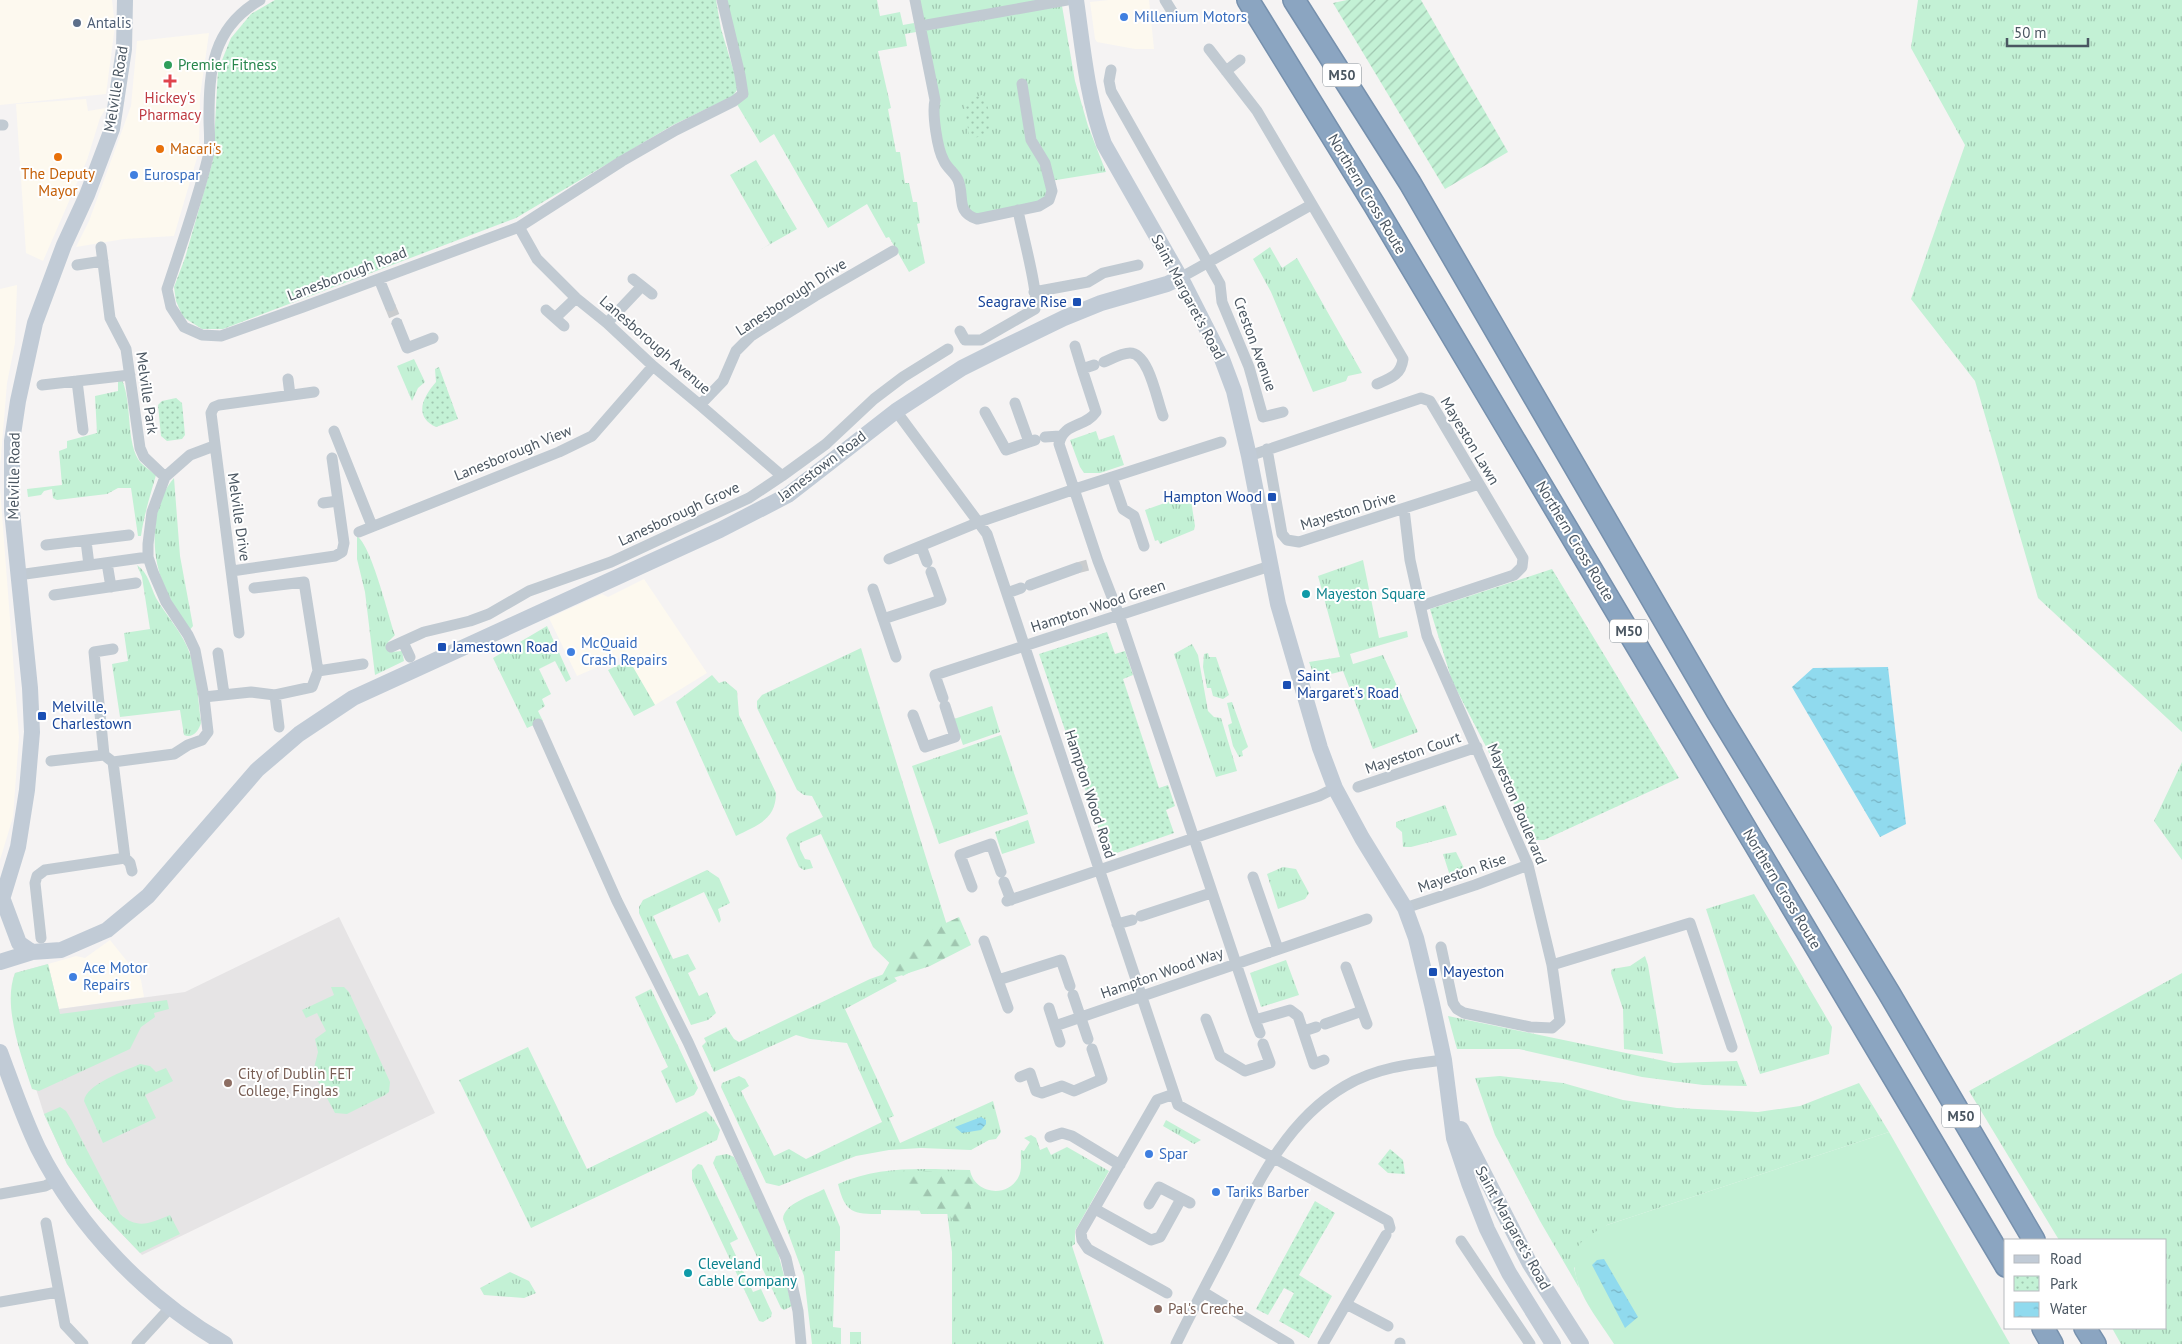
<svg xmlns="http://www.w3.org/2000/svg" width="2182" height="1344" font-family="'PT Sans',sans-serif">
  <defs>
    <pattern id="grass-tufts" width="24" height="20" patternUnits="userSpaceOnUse" patternTransform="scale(1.25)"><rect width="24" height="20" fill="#c3f1d5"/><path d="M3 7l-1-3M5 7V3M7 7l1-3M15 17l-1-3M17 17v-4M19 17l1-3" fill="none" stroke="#a0c6b0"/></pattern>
    <pattern id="forest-firs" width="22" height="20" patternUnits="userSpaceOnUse" patternTransform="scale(1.25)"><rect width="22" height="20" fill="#c3f1d5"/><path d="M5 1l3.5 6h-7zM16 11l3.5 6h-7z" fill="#a0c6b0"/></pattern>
    <pattern id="park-dots" width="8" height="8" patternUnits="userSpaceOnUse" patternTransform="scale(1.25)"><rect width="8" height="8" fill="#c3f1d5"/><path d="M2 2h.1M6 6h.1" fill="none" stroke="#a0c6b0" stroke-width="1.8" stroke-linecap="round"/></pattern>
    <pattern id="garden-furrows" width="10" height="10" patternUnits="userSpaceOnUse" patternTransform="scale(1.25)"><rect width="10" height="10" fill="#c3f1d5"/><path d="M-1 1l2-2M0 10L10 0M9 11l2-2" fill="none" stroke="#a0c6b0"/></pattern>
    <pattern id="water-ripples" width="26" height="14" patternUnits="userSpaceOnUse" patternTransform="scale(1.25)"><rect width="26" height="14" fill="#90daee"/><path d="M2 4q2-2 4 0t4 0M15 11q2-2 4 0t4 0" fill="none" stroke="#78b4c4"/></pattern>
  </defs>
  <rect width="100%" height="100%" fill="#f5f3f3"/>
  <path fill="#fdf9ef" d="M0,0H112L115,26L106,94L0,105Z
    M1109,0H1149L1154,49H1135L1097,42L1095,39L1090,2Z
    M209,33L200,96L199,151L174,236L124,239L76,247L89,221L131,106L137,41Z
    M86,99L88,111L106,108L100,118L87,160L43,261L26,253L16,104Z
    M17,285L15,343L7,383L0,468V289Z
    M0,488L19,737L13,817L0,860Z
    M644,579L707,673L655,705L625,655L577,676L549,618L602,594L608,597Z
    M110,940L130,965L134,962L141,980L144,997L59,1009L48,964L76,956L85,958Z"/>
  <path fill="#e6e4e5" d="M339,917L435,1113L142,1255L97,1208L67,1164L44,1114L31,1073L13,979L15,973L48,964L59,1009L185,992Z"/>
  <path fill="url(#grass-tufts)" d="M722,0H877L880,16L900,12L903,25L914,23L916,32L905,34L907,46L878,51L891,108L888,109L896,152H900L905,183H909L913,202H917L920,223L917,224L925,263L909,272L889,237L886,238L867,204L828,228L774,134L760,143L735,101L743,94Z
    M916,0H1061L1075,81L1088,126L1106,172L1050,181L1049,200L969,216L958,180L944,160Z
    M1918,0H2182V732L2038,598L1975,381L1911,299L1965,145L1911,48Z
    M756,160L797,229L760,250L770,244L730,175Z
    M1270,247L1282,268L1297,258L1362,373L1348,376L1346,381L1313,392L1271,292L1253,259Z
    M414,359L425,382L418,388L412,401L397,366Z
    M122,380C133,405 125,444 141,463C145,467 151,471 156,475C150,496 144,515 141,536H138L131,488H118L107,494L57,500L53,498L52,489L44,491L41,495L28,497L27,489L62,485L59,451L67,448V441L97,433L95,396L118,391V381Z
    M1096,431L1099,440L1114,435L1124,465L1100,473H1084L1080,467L1070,440Z
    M174,478L180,556L193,626L189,631C167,596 152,570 155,528C156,510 162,492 174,478Z
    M1190,494L1195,526L1194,530L1160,544L1158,540L1155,541L1145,510Z
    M357,536C372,547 388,615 395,635L388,642L392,652L402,651L404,661L375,675L365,592L357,559Z
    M1363,560L1379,638L1407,631L1408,637L1350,654L1353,664L1383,655L1418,732L1373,749L1343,671L1315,678L1309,662L1340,657L1318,576Z
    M137,565C149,574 150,586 156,598C167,617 183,633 190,654C197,675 198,700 201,723C199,730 193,739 184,735L180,710L120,717L112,664L128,661L124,633L150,629L142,577Z
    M547,626L571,679L566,682L555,661L539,669L551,694L542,699L545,706L538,711L543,721L527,728L493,658Z
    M1192,644L1198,655L1208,711L1214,717L1221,718L1237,771L1216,777L1174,654Z
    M861,648L954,948L903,976L873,947L821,834L800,843V849L805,859L810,860L813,868L804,870L799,867L786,838L789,834L823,817L812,796L804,795L797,790L757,708V701L762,695Z
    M1208,653L1209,657H1216L1229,695L1223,699L1213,696L1211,688H1207L1203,667L1204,654Z
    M629,660L655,705L634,716L608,670Z
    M712,675L719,683L725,681L737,691L739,715L776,793C776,820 757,825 736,836L676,702Z
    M1232,702L1248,747L1242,751L1243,756L1239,757L1233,746L1228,725L1232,723L1227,703Z
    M992,706L1000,732L963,745L954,719Z
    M1001,735L1028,814L939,844L912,766Z
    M2182,762V860L2154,821Z
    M1445,805L1457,835L1411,847H1403L1402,832L1396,827V822Z
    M1028,820L1035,843L1002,854L995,832Z
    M1456,852L1467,874L1451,879L1443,854Z
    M1283,867L1296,869L1309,893L1305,899L1278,909L1267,874Z
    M707,870L719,878L730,903L718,909L721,920L719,923L704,892L653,916L673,959L688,954L696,969L688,973L699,996L707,992L716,1013L708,1020L691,1025L639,913V907L643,900Z
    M1754,894L1832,1027L1829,1054L1760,1074L1706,909Z
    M1645,956L1648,965L1663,1054L1624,1049L1623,1009L1611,973L1612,969L1630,966Z
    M1286,960L1299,995L1261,1007L1250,973Z
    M48,964L60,1014L167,1000L169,1009L154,1013L155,1017L141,1027L130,1049L39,1091L32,1089C22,1057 2,1006 15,973Z
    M890,972L897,981L845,1009L894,1116L889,1118L900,1143L993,1101L1001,1132L996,1139L989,1140L971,1150L921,1148L889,1150L856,1156L779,1186L766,1183L721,1087L722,1083L739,1076L745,1079L749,1086L741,1091L774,1156L789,1149L806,1159L882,1122L847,1043L810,1039L796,1035L714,1072L702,1046L706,1042L704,1038L726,1027L734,1039L739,1042L870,979Z
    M2182,973V1344H2121L2112,1328H2166V1240H2059L1969,1091Z
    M331,987H344L349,992L390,1082L389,1092L385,1095L347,1114L335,1113L313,1072L318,1052L315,1039L326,1031L317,1013L306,1018L302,1010L334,995Z
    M651,989L698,1088L694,1095L676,1103L661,1071L668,1067L635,997Z
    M1448,1016L1674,1063L1737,1061L1747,1086L1703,1085L1642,1077L1519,1049H1457Z
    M528,1047L587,1169L706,1111L713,1118L720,1130L717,1140L531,1228L459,1080Z
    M140,1064L150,1066L156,1072L166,1068L173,1081L145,1095L156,1118L103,1143L84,1101C86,1084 125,1071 140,1064Z
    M1500,1076L1563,1083L1623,1100L1677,1108L1758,1112L1800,1106L1859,1083L1889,1132L1607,1225L1574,1268L1579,1288L1540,1221L1495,1135L1475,1078Z
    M60,1107L66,1111L72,1121L120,1214C138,1230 150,1223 170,1215L180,1234L140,1253L97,1208L67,1164L44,1114Z
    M1166,1120L1201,1140L1194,1144L1163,1126Z
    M1031,1135L1036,1138L1040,1150L1047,1147L1051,1155L1067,1147L1109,1171L1075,1231V1244L1072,1246L1104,1344H952V1252L947,1211L881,1210V1214C853,1214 845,1213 838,1184C880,1165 925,1169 970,1170C974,1193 1006,1199 1018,1178C1023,1169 1020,1160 1021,1150L1024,1151L1030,1142L1024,1138Z
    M727,1154L734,1157L777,1249L792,1306L784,1310L781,1308L713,1163L716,1156Z
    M698,1164L702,1165L738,1239L730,1243L753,1292L761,1289L772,1313L771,1317L763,1322L759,1321L692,1179V1170Z
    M824,1189L840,1227V1251H835L833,1327L841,1328V1344H812L804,1276L783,1219C784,1203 812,1196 824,1189Z
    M510,1272L529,1281L536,1293L524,1298L484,1295L480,1288Z
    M850,1332H861V1344H850Z"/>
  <path fill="url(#forest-firs)" d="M959,917L971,945L930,966L878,983L894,954L937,927Z
    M904,1170L965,1173L976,1184L966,1193L973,1214L961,1233L949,1214H921L911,1191L897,1182Z"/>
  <path fill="url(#park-dots)" d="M275,0H716L721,29L737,82V90L733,96L673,125L516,218L223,329H202L183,317L176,301L174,287L185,258L213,160L218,70L231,38L251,14Z
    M982,95L986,98L992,130L988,135L973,138L969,135L964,102L967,100Z
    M439,367L458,419L436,427C413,416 423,397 436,382L435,369Z
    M176,398L182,403L185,435L182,439L167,441L161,436L158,405L162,401Z
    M1552,569L1679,778L1544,840H1529L1508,789L1452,681L1430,609Z
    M1107,632L1115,654L1125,651L1133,675L1123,679L1159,788L1168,785L1175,806L1166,810L1174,833L1108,856L1039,654Z
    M1390,1149L1403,1160L1405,1174L1388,1173L1378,1164Z
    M1315,1201L1335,1213L1299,1275L1332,1296L1309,1338L1279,1321L1294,1293L1284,1288L1268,1315L1256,1309Z"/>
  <path fill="url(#garden-furrows)" d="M1347,0H1421L1508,152L1445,189L1333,3Z"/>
  <path fill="#c3f1d5" d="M1889,1132L2010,1344H1614C1598,1318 1565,1282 1577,1249C1581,1238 1598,1231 1607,1225Z"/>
  <path fill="url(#water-ripples)" d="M1888,667L1906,824L1880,837L1792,687L1813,668Z
    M981,1117L986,1120V1124L981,1130L962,1133L955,1127Z
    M1604,1259L1638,1317L1625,1328L1592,1265L1597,1260Z"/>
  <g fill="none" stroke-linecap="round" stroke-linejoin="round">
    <path stroke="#caccce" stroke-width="11" stroke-dasharray="11 5.5" stroke-linecap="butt" d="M390,306L397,323
      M1077,568L1088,565"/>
    <defs>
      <path id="highway" d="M1248,0L1375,206L2006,1266
        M1294,0L1410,183L1717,711L1889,993L2034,1240
        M2043,1328L2052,1344
        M2085,1328L2095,1344"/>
    </defs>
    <use href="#highway" stroke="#7690ad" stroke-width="24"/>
    <path stroke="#c1cad2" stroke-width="11" d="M260,0C212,28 209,70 209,119C209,131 211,146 208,157C197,202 181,246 167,289L171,307L184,327L202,335L221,336L303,307L519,227L622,161L676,130L734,101L743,94L740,75L722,0
      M915,0L935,100C932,113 937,149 944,161C947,168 955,173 958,180C965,196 955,212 977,219L1039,206L1049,200L1052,191L1045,163L1031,140L1022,84
      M1165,0L1173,13
      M921,26L1067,0
      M1209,49L1257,111L1403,359C1401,375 1391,378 1377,384
      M1111,70L1109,81L1111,91L1220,284L1222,302L1249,367L1263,417L1283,412
      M1226,71L1240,60
      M0,125H3
      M519,227L537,259L576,298L607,323L653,366L700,405L782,476
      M101,247L110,318L126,349L140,448L144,457L165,477
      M77,265L103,261
      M1180,278L1311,205
      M379,279L390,306
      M633,279L652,294
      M1034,292L1088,282L1103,273L1138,265
      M546,310L564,326
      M555,318L576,298
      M397,323L407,348L433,338
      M607,323L642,286
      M960,331L965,340H981L1035,309C1040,296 1021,229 1018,210
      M1075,346L1082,369
      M1104,362C1111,359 1122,353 1130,353C1149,353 1157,401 1163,416
      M1094,365L1082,369L1096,412C1085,428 1063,422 1059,444L1098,561L1119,615L1255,1020L1290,1010L1298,1016L1314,1064L1324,1060
      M288,379L290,395
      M77,381L83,430
      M42,385L130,375
      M1015,403L1029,442
      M700,405L723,381L736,351L751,336L815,296L893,251
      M896,411L987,534L1178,1105L1388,1221L1390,1228
      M985,412L1006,450L1035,440
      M334,431L372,526
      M1045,437L1060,436
      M1267,449L1282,534L1287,540L1299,542L1479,484
      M1249,456L1421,398L1430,401L1523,558L1522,567L1514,575L1421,606
      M1112,477L1123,509L1134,516L1144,546
      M323,503L338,501
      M1404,509L1410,560L1427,636L1528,865L1552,965L1560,1021L1552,1028L1530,1027L1464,1013L1457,1009L1453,1003L1441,947
      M359,532L559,452L592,436L653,366
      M86,541L89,565
      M46,545L129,535
      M921,546L927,562
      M889,559L979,522L1075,489L1221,442
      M107,563L111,587
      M232,571L335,556L342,552L344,543L332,458
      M18,575L148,557
      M1030,585L1077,568
      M254,588L304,582L318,671
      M873,589L896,657
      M1007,593L1021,588
      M54,595L136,583
      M883,619L941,600L931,572
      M239,633L211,413L214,407L219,405L314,392
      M403,642L410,657
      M391,647L424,632L470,621L489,614L529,591L611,562L749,498L782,476L826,444L874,399L903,377L948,349
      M113,649L94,652L104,755L113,762
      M218,653L224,694
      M275,695L279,727
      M204,697L251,692L275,695L312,687L318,671L363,664
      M943,698L935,675L1270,566
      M913,715L925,747L955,737L945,706
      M538,724L617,901L688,1042L786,1258L798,1311L801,1344
      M51,761L104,755
      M113,762L174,754L188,745L202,740L208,732L204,697L195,650L188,635L166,602L153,572L148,557V544L152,512L165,477L190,455L214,446
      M113,762L125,858L130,863L132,871
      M1358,787L1477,747
      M1253,877L1278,949
      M1004,882L1011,900
      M972,887L960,855L991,844L1001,872
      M1007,901L1319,796L1335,788
      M1405,908L1475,885L1528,865
      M1141,916L1211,893
      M1117,924L1132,920
      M41,938L35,883L37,876L45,870L125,858
      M984,941L1008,1008
      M1552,965L1690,923L1732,1047
      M1346,967L1367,1024
      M998,980L1061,960L1070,986
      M1073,995L1088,1039
      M1049,1008L1060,1042
      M1206,1019L1220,1056L1245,1071L1270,1063L1263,1044
      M1255,1020L1260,1033
      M1325,1024L1362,1011
      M1055,1026L1367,919
      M1304,1031L1316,1027
      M1020,1077L1030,1073L1036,1091L1042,1093L1062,1086L1074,1091L1102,1079L1092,1049
      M1050,1137L1062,1133L1072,1136L1120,1165
      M0,1194L45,1186L57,1180
      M1149,1204L1159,1187L1190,1203
      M1095,1209L1151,1240L1160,1237L1181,1199
      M46,1223L65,1325L83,1344
      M1461,1241L1530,1344
      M1203,1292L1289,1344
      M1167,1293L1088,1249L1082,1240L1081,1232L1157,1100L1174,1094
      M0,1302L58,1292
      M1346,1304L1388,1326
      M1400,1343V1344
      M137,1344L170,1308
      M1176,1344C1191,1313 1207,1283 1223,1252C1254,1191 1283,1122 1345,1086C1375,1068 1409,1064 1444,1060
      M1323,1344L1386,1235"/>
    <path stroke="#c1cbd6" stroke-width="16" d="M1076,0C1083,49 1087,97 1104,144L1185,286L1222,359L1234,391L1249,456L1278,604L1320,748L1335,788L1362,838L1405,908L1416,938L1432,1004L1444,1060L1454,1138L1469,1183L1487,1229L1509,1273L1553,1344
      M3,900L19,943L32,952
      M0,906L18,847L27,790L32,732L30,688L12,511V441L18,401L35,323L64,245L87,195L112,129L124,49L125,0
      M0,962L32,952L61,950L107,930L148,896L257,770L299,734L353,698L720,530L788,495L896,411L962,368L998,350L1064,318L1101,303L1167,284L1180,278
      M0,1052C12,1084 23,1117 38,1148C79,1229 147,1299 225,1344
      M1461,1129L1530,1264L1581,1344"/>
    <use href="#highway" stroke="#8ba5c1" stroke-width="21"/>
  </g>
  <g fill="#3f7fe0" stroke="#fff" stroke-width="2">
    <circle cx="1124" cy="17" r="5"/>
    <circle cx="134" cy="175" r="5"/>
    <circle cx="571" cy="652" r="5"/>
    <circle cx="73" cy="977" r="5"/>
    <circle cx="1149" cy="1154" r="5"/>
    <circle cx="1216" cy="1192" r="5"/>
  </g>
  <circle fill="#5c6f8a" stroke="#fff" stroke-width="2" cx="77" cy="23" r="5"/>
  <circle fill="#2e9e5b" stroke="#fff" stroke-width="2" cx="168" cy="65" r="5"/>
  <path fill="#e0444e" stroke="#fff" stroke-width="2" d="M167.5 73.5h5v5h5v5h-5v5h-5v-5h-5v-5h5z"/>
  <g fill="#e8710a" stroke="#fff" stroke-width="2">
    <circle cx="160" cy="149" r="5"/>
    <circle cx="58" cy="157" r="5"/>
  </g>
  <g fill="#1a4fb4" stroke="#fff" stroke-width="2">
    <rect x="1072" y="297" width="10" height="10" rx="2.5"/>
    <rect x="1267" y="492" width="10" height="10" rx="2.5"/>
    <rect x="437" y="642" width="10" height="10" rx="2.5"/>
    <rect x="1282" y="680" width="10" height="10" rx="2.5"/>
    <rect x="37" y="711" width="10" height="10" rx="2.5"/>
    <rect x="1428" y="967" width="10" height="10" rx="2.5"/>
  </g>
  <g fill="#0f9aa8" stroke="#fff" stroke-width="2">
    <circle cx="1306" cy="594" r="5"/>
    <circle cx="688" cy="1273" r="5"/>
  </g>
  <g fill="#8d6e63" stroke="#fff" stroke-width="2">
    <circle cx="228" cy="1083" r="5"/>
    <circle cx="1158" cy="1309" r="5"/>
  </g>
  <g text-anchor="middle" stroke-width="4" stroke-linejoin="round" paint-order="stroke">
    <g fill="#fff" stroke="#808990" stroke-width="1">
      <rect x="1323" y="63.5" width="38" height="23" rx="4"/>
      <rect x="1610" y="619.5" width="38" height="23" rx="4"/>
      <rect x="1942" y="1104.5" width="38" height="23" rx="4"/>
    </g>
    <g font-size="14" font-weight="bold" fill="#4a5661">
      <text x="1342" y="80">M50</text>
      <text x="1629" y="636">M50</text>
      <text x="1961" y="1121">M50</text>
    </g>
    <g font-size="15" fill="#366cbe" stroke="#fff" text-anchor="start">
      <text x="1134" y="22">Millenium Motors</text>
      <text x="144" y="180">Eurospar</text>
      <text x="581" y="648">McQuaid<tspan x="581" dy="17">Crash Repairs</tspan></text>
      <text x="83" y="973">Ace Motor<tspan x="83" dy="17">Repairs</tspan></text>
      <text x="1159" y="1159">Spar</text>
      <text x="1226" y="1197">Tariks Barber</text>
    </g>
    <g font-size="15" fill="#4e5e75" stroke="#fff" text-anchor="start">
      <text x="87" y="28">Antalis</text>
    </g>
    <g font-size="15" fill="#27864d" stroke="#fff" text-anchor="start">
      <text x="178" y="70">Premier Fitness</text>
    </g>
    <g font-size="15" fill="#4a5661" stroke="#fff">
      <text transform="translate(116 89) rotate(-81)" y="5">Melville Road</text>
      <text transform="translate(1367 194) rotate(59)" y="5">Northern Cross Route</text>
      <text transform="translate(347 274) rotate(-21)" y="5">Lanesborough Road</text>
      <text transform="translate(791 297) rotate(-33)" y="5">Lanesborough Drive</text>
      <text transform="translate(1188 297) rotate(62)" y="5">Saint Margaret's Road</text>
      <text transform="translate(1255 344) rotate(70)" y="5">Creston Avenue</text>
      <text transform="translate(655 345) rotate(41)" y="5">Lanesborough Avenue</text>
      <text transform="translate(147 393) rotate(82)" y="5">Melville Park</text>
      <text transform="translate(1470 441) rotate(59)" y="5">Mayeston Lawn</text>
      <text transform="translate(513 453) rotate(-22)" y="5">Lanesborough View</text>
      <text transform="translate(822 466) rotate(-37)" y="5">Jamestown Road</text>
      <text transform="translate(14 476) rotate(-89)" y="5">Melville Road</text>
      <text transform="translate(1348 511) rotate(-17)" y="5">Mayeston Drive</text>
      <text transform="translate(679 514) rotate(-25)" y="5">Lanesborough Grove</text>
      <text transform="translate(239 517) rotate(82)" y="5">Melville Drive</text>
      <text transform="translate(1575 541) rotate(59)" y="5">Northern Cross Route</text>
      <text transform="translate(1098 606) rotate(-18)" y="5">Hampton Wood Green</text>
      <text transform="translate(1413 753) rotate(-19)" y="5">Mayeston Court</text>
      <text transform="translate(1090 794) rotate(72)" y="5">Hampton Wood Road</text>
      <text transform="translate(1517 804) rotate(67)" y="5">Mayeston Boulevard</text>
      <text transform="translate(1462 873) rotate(-19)" y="5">Mayeston Rise</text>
      <text transform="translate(1782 889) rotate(59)" y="5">Northern Cross Route</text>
      <text transform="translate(1162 973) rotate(-19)" y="5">Hampton Wood Way</text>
      <text transform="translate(1513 1228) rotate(61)" y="5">Saint Margaret's Road</text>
    </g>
    <g font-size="15" fill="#be3a42" stroke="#fff">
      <text x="170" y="103">Hickey's<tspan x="170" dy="17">Pharmacy</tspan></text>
    </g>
    <g font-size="15" fill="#c56008" stroke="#fff" text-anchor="start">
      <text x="170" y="154">Macari's</text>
      <text x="58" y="179" text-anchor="middle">The Deputy<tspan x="58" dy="17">Mayor</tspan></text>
    </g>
    <g font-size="15" fill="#164399" stroke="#fff" text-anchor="start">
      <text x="1067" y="307" text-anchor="end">Seagrave Rise</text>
      <text x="1262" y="502" text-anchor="end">Hampton Wood</text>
      <text x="452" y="652">Jamestown Road</text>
      <text x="1297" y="681">Saint<tspan x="1297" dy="17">Margaret's Road</tspan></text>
      <text x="52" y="712">Melville,<tspan x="52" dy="17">Charlestown</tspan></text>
      <text x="1443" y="977">Mayeston</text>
    </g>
    <g font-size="15" fill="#0d838f" stroke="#fff" text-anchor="start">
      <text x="1316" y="599">Mayeston Square</text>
      <text x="698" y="1269">Cleveland<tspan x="698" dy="17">Cable Company</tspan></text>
    </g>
    <g font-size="15" fill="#785e54" stroke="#fff" text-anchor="start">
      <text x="238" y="1079">City of Dublin FET<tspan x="238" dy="17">College, Finglas</tspan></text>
      <text x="1168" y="1314">Pal's Creche</text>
    </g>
  </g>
  <rect x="2004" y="1239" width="162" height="90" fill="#ffffff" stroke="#b7bbc0"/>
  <rect x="2014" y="1255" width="25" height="8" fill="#c1cbd6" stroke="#b7bbc0"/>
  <text x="2050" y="1264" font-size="15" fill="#4a5661">Road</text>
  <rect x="2014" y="1276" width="25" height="15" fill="url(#park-dots)" stroke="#b7bbc0"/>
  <text x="2050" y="1289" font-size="15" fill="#4a5661">Park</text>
  <rect x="2014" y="1302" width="25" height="15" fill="url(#water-ripples)" stroke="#b7bbc0"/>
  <text x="2050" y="1314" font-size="15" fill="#4a5661">Water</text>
  <path d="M2007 38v8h81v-8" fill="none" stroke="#4a5661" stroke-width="2.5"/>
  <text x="2014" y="38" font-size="15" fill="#4a5661" stroke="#ffffff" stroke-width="4" paint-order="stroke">50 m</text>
</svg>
